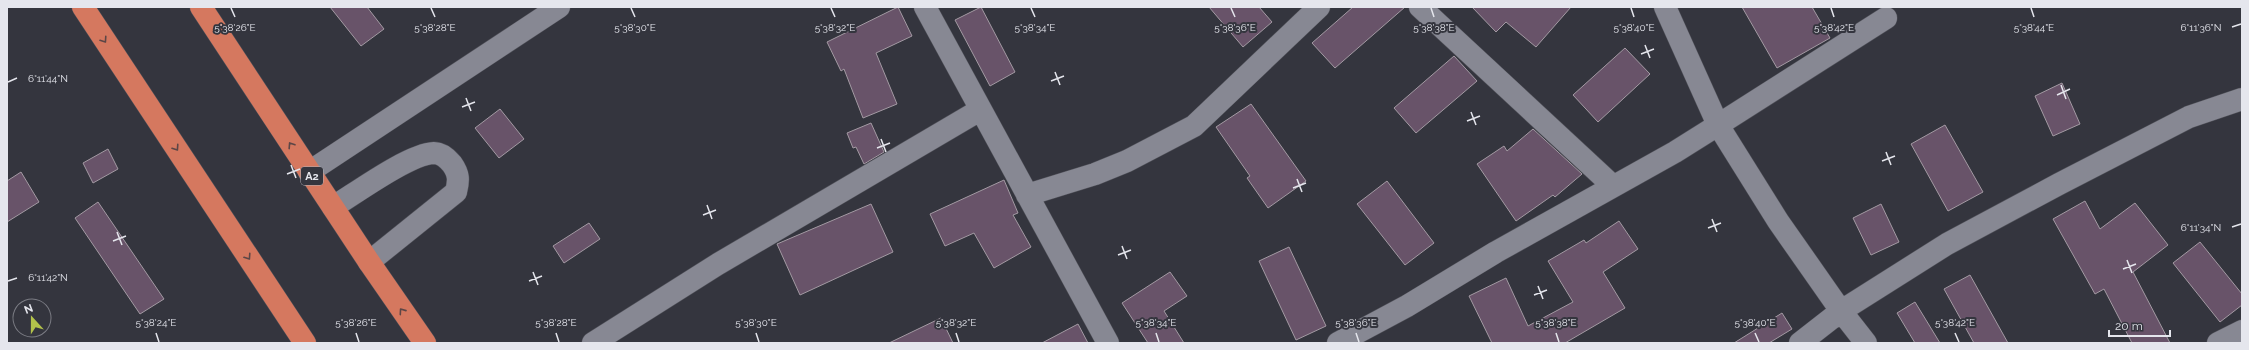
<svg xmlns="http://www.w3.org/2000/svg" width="2249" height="350" font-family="Raleway,sans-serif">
  <rect width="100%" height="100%" fill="#34353e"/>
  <path fill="#685369" stroke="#a39aa3" d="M330,7H367L384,29L361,46Z
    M898,7L912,36L876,53L897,104L863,118L844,69L841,71L827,42Z
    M981,7L1015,72L990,86L955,20Z
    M1209,7H1259L1272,22L1243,47Z
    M1353,7H1405L1335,68L1312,43Z
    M1472,7H1571L1536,47L1506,22L1496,32Z
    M1742,7H1812L1830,38L1777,68Z
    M1625,48L1650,74L1598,122L1573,95Z
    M1454,56L1477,81L1416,133L1394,108Z
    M2062,83L2080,124L2053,136L2035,96Z
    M1251,104L1306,181L1268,208L1247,178L1250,176L1216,127Z
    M500,109L524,139L499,158L475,128Z
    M871,123L884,152L864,164L856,147L853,148L847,133Z
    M1945,125L1983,192L1948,211L1911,144Z
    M1533,129L1582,174L1555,197L1553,195L1516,221L1477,164L1504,146L1507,151Z
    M108,149L118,169L93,183L83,163Z
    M21,172L39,202L7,222V181Z
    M1004,180L1018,213L1013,215L1031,247L994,268L974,233L945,246L930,214Z
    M1387,181L1434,243L1405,265L1357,204Z
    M2085,201L2100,229L2135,203L2168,245L2133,272L2170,343H2132L2104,289L2095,294L2053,219Z
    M98,202L164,299L140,314L75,218Z
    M871,204L893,252L800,295L777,244Z
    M1881,204L1899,242L1871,255L1853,218Z
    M1619,221L1638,249L1603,272L1625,308L1565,343H1492L1469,296L1506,278L1528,326L1573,302L1548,261L1584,240L1586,243Z
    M589,223L600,239L564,263L553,246Z
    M2200,242L2242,294V305L2220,322L2173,263Z
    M1289,247L1326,326L1296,340L1259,261Z
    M1170,272L1187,296L1164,311L1184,343H1148L1122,303Z
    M1970,275L2008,343H1974L1944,289Z
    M1915,302L1940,343H1915L1897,313Z
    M1782,313L1792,329L1769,343H1734Z
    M941,318L953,343H889Z
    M1078,324L1088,343H1042Z"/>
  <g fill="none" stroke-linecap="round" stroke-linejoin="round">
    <defs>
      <path id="minor" d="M925,7L1108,343
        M1420,7L1613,186
        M1665,7L1718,125L1886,18
        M309,172L559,7
        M1027,195L1095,174L1127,161L1194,126L1319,7
        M333,207C356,193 409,154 434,153C441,153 447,158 452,164C459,174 459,180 456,192L369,262
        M593,343L718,264L980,110
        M1338,343L1407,306L1496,252L1675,152L1718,125L1778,221L1841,311L1947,244L2059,184L2189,117L2242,99
        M1800,343L1841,311L1866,343
        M2218,343L2242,331"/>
      <path id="highway" d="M83,7L305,343
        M201,7L369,262L425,343"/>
    </defs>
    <use href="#minor" stroke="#505159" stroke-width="23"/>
    <use href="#highway" stroke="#505159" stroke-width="23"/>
    <use href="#minor" stroke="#878893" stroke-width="22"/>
    <use href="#highway" stroke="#d5785f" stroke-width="22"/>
  </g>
  <defs><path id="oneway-chevron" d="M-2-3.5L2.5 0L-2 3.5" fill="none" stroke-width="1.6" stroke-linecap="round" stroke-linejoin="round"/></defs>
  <g stroke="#5c4646">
    <use href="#oneway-chevron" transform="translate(104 40) rotate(56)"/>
    <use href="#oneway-chevron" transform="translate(291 145) rotate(-123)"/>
    <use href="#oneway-chevron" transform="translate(176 148) rotate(56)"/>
    <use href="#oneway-chevron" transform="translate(248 257) rotate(56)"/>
    <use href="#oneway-chevron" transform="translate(402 311) rotate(-125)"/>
  </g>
  <path fill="none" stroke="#e5e6ed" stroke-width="1.5" d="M231,8L235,17M431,8L435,17M631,8L635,17M831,8L835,17M1031,8L1035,17M1231,8L1235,17M1431,8L1434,17M1631,8L1634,17M1831,8L1834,17M2031,8L2034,17M2232,27L2241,24M1645,45L1650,58M1641,54L1654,49M1055,72L1060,85M1051,81L1064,76M8,82L17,78M2061,85L2066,99M2057,95L2070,89M466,98L471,111M462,107L475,102M1471,112L1476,125M1467,121L1480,116M881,139L886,152M877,148L890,143M1886,152L1891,165M1882,161L1895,156M291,165L296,178M287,174L300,169M1297,179L1302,192M1293,188L1306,183M707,205L712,219M703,215L716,210M1712,219L1717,232M2232,227L2241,224M1708,228L1721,223M117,232L122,245M113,241L126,236M1122,246L1127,259M1118,255L1131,250M2127,260L2132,273M2123,269L2136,264M533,272L538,285M8,281L17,278M529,281L542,276M1538,286L1543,299M1534,295L1547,290M156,333L159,342M356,333L359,342M556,333L559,342M756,333L759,342M956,333L959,342M1156,333L1159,342M1356,333L1359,342M1556,333L1559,342M1755,333L1759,342M1955,333L1959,342"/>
  <g text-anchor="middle" stroke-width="4" stroke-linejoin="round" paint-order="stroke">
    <rect fill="#34353e" stroke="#b0b1b8" stroke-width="1" x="301" y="167" width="22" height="18" rx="3"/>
    <g font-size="11" font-weight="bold" fill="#e5e6ed">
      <text x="312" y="180">A2</text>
    </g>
  </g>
  <g font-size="10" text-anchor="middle" fill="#e5e6ed" stroke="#34353e" stroke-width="4" stroke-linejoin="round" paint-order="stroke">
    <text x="2201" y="31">6°11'36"N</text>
    <text x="635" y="31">5°38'30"E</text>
    <text x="1035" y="31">5°38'34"E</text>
    <text x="1235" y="31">5°38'36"E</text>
    <text x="1434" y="31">5°38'38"E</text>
    <text x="1634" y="31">5°38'40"E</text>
    <text x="1834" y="31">5°38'42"E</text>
    <text x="2034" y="31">5°38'44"E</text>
    <text x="235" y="31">5°38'26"E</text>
    <text x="435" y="31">5°38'28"E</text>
    <text x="835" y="31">5°38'32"E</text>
    <text x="48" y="82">6°11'44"N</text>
    <text x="2201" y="231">6°11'34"N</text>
    <text x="48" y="281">6°11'42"N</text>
    <text x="156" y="326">5°38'24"E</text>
    <text x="356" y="326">5°38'26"E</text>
    <text x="556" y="326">5°38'28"E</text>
    <text x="756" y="326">5°38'30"E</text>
    <text x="956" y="326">5°38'32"E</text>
    <text x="1156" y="326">5°38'34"E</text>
    <text x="1356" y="326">5°38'36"E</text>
    <text x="1556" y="326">5°38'38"E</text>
    <text x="1755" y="326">5°38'40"E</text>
    <text x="1955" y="326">5°38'42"E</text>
  </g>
  <rect width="2249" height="350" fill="none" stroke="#e5e6ed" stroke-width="16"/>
  <g transform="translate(32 318) rotate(339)"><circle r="19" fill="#34353e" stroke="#7b7c84"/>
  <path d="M0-3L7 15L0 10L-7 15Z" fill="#b3c24b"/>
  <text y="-6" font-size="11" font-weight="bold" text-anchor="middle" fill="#e5e6ed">N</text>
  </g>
  <path d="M2109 330v6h61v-6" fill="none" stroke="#e5e6ed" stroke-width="2"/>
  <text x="2115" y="330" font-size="12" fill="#e5e6ed" stroke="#34353e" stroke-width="3" paint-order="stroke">20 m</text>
</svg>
